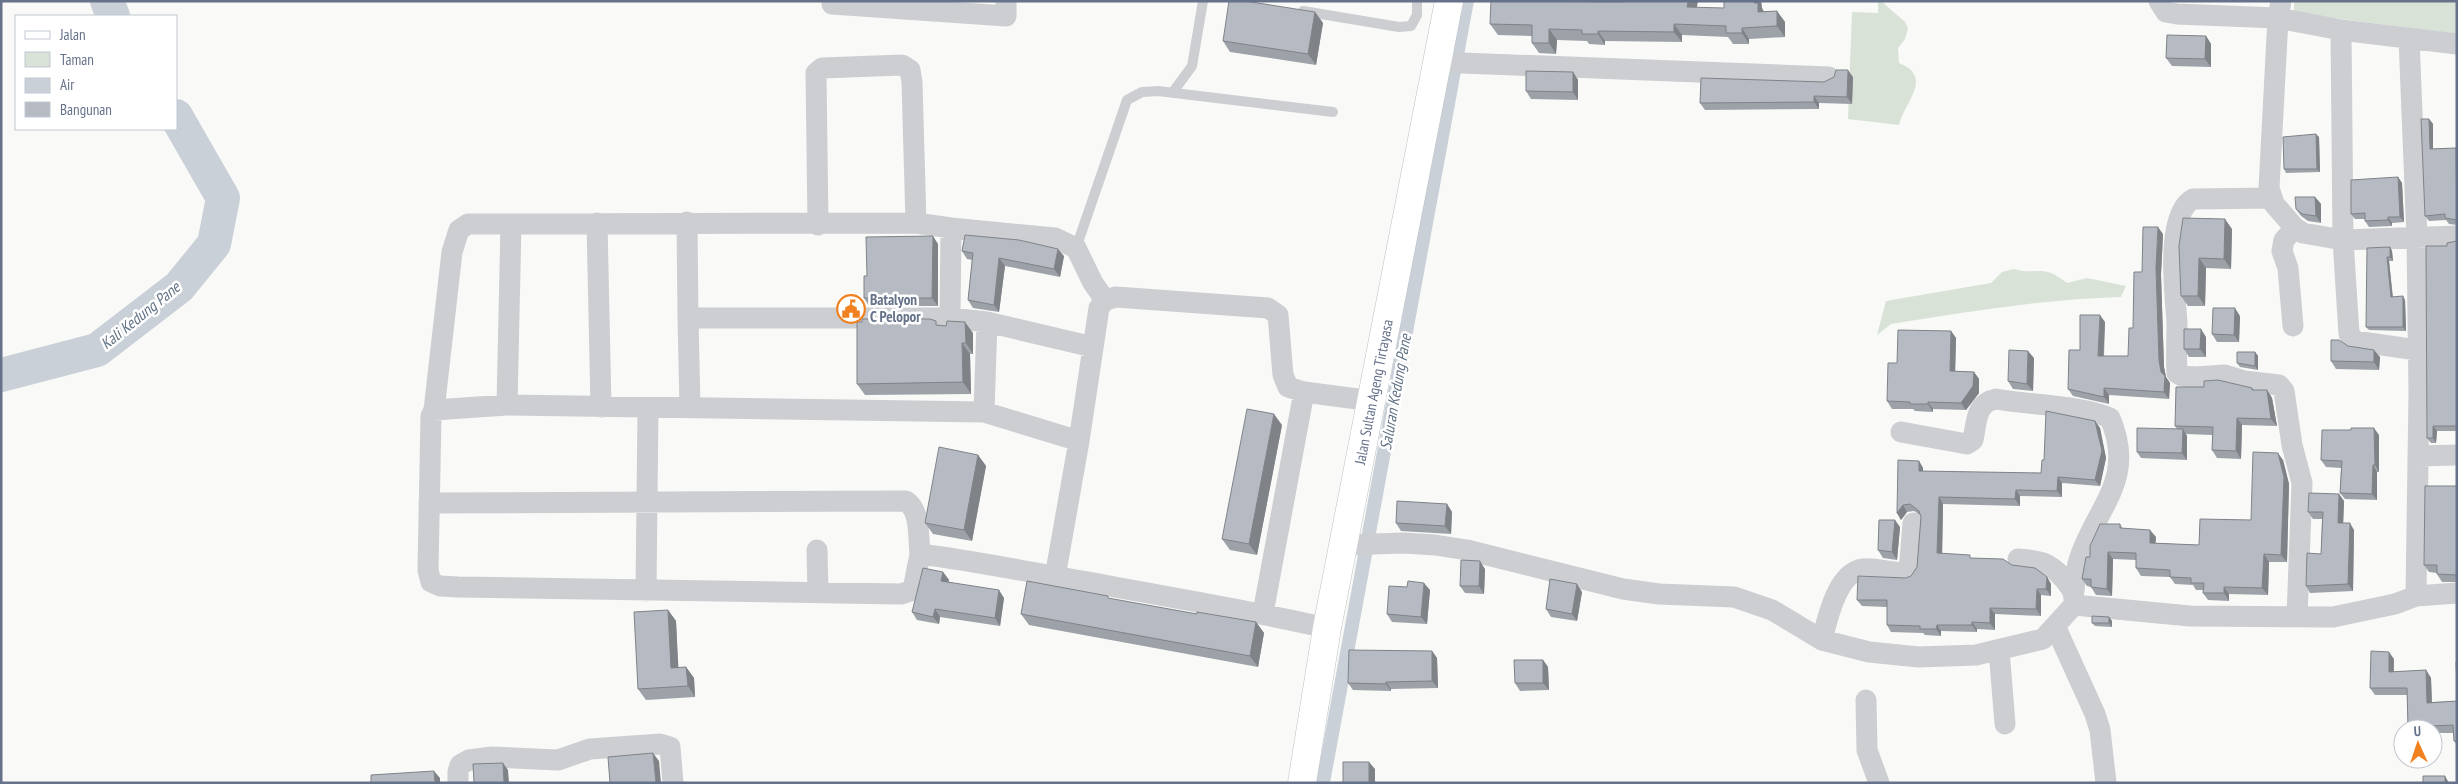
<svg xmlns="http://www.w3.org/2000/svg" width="2458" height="784" font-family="'PT Sans Narrow',sans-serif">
  <rect width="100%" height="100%" fill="#f9f9f7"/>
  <path fill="#d9e2d7" d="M1878,1H1881L1905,22L1908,28L1905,39L1898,48L1899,63C1934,77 1905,101 1899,125L1848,119L1852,12L1878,13Z
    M2294,1H2457V34L2294,13Z
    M2014,269C2040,276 2041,263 2067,283L2087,278L2126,286L2121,297C2044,299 1968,312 1891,324L1877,335L1886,301L1991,283L2002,272Z"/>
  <path fill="#c9d0d7" d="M1460,1H1474L1330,783H1316Z"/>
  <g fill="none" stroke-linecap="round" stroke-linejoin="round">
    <path stroke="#c9d0d7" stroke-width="34" d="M107,1L113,16
      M1,375L97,350L179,287L214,244L223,198L176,116"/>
    <defs>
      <path id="primary" d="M1302,783L1327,628L1449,1"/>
    </defs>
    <use href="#primary" stroke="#bec0c5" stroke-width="29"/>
    <path stroke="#ccced2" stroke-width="10" d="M1303,11L1399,27L1411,26L1417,15V1
      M1173,92L1192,66L1203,1
      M1076,248L1127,100L1142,92L1158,91L1333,112"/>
    <path stroke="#ccced2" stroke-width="21" d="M832,1V4L1006,16V1
      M2159,1L2166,12L2177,14L2278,18L2269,188L2274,204L2295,228L2303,233L2343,240L2457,236
      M2281,1L2278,18L2341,30L2457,44
      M2341,30L2343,240L2349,334L2355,341L2417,350
      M2409,38L2417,238L2419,393L2416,596
      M1436,62L1829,77
      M2272,198L2193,199C2165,214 2175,294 2177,322C2177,339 2176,356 2177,373L2182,376L2195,377L2225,375L2244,381L2279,385L2284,391L2292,445L2302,483L2297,617
      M687,222L688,318
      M597,223L601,407
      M818,225L816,73L822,68L902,65L910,70L912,82L916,223
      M951,228L1055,238L1076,248L1093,283L1105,300
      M950,318L951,228L916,223L468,224L459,230L452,252L434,410L431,416L428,570L431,582L440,586L458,587L901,594L913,590L920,554C976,561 1032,573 1088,582C1168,597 1248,610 1327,628
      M987,322L1093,347
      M2293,326L2288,268L2282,251L2284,240L2295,228
      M507,405L511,224
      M690,408L688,318H950L987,322L984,412
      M434,410L507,405L984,412L1079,441
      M1901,432L1967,444L1973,440C1977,422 1975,403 1996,399C2028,405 2081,405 2110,418C2136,479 2098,505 2080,557C2076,568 2075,580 2074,591
      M2418,456L2457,455
      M429,503L906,501C921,511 918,537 920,554
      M1344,545L1404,543L1435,545L1467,550L1623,589L1659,594L1734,597L1772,610L1822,640L1869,652L1919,657L1976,655L2043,639L2074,605L2190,616L2333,617L2395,604L2416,596L2457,593
      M817,550L818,593
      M2018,559C2041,561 2049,562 2064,579C2070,587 2074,590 2074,600
      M1055,577L1079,441L1099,308L1105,300L1116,297L1268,308L1278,315L1283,375L1288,387L1304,392L1373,401
      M646,591L648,408
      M1263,613L1304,392
      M2056,628L2095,714L2100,730L2106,783
      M1822,640C1827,620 1837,572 1863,569C1878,567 1893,575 1909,572L1913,523
      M1999,650L2005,724
      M1866,700L1867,750L1879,783
      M458,783V772L460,765L469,760L492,757L558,760L590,749L660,744L670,747L673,783"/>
    <use href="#primary" stroke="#fff" stroke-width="28"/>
  </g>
  <path fill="#9da1a8" d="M1724,1H1761L1762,8L1764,12L1777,11L1785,22V37L1749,39V44H1733L1728,37L1682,35V42L1605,41V45L1589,44L1587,41L1557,40L1556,54L1539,53L1532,43V36L1498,35L1490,24L1697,8H1724Z
    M1315,12L1323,23L1316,65L1230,52L1223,41Z
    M2206,36L2211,44V67L2172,66L2166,58Z
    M1573,72L1578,80V100L1531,99L1526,91Z
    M1853,77L1852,104L1819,103V109L1705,110L1700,103Z
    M2429,119L2433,124V149L2456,148L2457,149V225L2449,224L2446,220L2429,221L2425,216Z
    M2319,137L2320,172L2286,173L2284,169Z
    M2398,177L2402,183L2404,222L2392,223V226L2369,227L2365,221V219H2355L2351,214Z
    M2315,197L2321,204V223L2308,221L2301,216L2296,209Z
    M2183,218L2232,229L2231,269L2206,268L2205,306H2188L2181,296Z
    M2163,234L2161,275L2164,367L2166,377L2170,383L2169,399L2109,395V404L2073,396L2068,389L2080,350L2105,322L2104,356H2128L2133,328Z
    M2457,241V431H2437L2436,443H2431L2427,438L2447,246Z
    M938,244V306H869L864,298L867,276Z
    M2390,247L2392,251L2393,261H2389L2393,297L2405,300L2406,331L2369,330L2366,327Z
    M962,251L1064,256L1060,277L1005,266L999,312L973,308L968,300L972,260L967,259Z
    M2240,316L2239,342H2217L2212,334Z
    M939,325L973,333V354H970L971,394L865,395L857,384Z
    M1951,331L1956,338L1955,371L1974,372L1979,379V393L1966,410L1933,409V412L1915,411L1913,409H1892L1887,401L1897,363Z
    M2206,337V357H2189L2184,349Z
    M2348,346L2380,357L2379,370L2336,369L2331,361Z
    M2255,352L2258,356V370L2240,367L2237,363Z
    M2034,358L2033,391L2013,389L2008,381Z
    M2252,388L2254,390H2267L2272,398L2277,426L2242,425L2241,459L2217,458L2212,450V435L2186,434L2187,436V460L2141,458L2137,452L2177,429L2175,426Z
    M2095,421L2100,428L2106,458L2100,486L2062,483V497L2020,496V506L1943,504L1942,554L2012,565L2047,577L2051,584V596L2041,595V616L1995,614V630L1977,629V632L1941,631V636L1925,635L1923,633L1891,632L1887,625V607L1862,606L1857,600L1911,576L1917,567L1921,517L1920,515L1914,511L1907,512L1901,520L1897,513L1919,461L1923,468V471L2041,473L2044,460Z
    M1282,425L1257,555L1230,550L1222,539Z
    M2379,435V472H2377V500L2345,499L2340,493L2341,468L2326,467L2321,460Z
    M978,455L986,466L972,541L933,534L925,523Z
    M2283,460L2289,484L2287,562H2269L2268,595L2229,594V601L2208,600L2203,593V590H2196L2193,585L2175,584L2170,577L2141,576L2136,568V560L2113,559L2112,596L2096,595L2091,587L2087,586L2082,579L2090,557L2120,524L2123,529L2156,537L2155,543L2199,545L2251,520Z
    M2457,486V582H2442L2437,574V573L2429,572L2424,565Z
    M2339,494L2344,501L2343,523L2354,530L2353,591L2310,593L2306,586L2321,554L2322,519H2313L2308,512Z
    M1447,504L1452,512L1451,534L1401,531L1396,523Z
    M1900,527L1897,560L1883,558L1878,550Z
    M1485,569L1484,594L1465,593L1460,586Z
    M943,572L949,580L948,582L1004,598L1000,626L940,617L939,624L917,620L912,612Z
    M1430,590L1427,624L1392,622L1387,614Z
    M1582,592L1577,621L1551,617L1546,609Z
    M1110,599L1197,614L1256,622L1264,633L1258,667L1029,625L1021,614Z
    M668,610L676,621L678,667H686L694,678L695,697L646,700L638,689Z
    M2109,617L2112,621V627L2095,626L2092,623Z
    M1432,651L1437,658L1438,688L1391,689V691L1353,690L1348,683Z
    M2394,659V672L2426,670L2431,678L2432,702L2457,701V745L2454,741L2453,733H2433V729H2409L2408,727L2407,695H2375L2370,688Z
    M1543,660L1548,667L1549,690L1520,691L1515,683Z"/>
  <path fill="#7f8388" d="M1688,1H1698L1695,18L1687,7Z
    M1754,1H1761L1762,8L1765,14L1758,12L1754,3Z
    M1777,11L1785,22V37L1777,26Z
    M1315,12L1323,23L1316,65L1308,54Z
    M1674,24L1682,35V42L1674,32Z
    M1742,28L1749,39V44L1742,33Z
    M1549,29L1557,40L1556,54L1549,43Z
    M1598,31L1605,41V45L1598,34Z
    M2206,36L2211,44V67L2205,59Z
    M1848,70L1853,77L1852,104L1847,97Z
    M1573,72L1578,80V100L1573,92Z
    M1814,96L1819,103V109L1814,102Z
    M2429,119L2433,124V155L2430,149Z
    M2316,134L2319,137L2320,172L2317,169Z
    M2398,177L2402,183L2404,222L2400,217Z
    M2315,197L2321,204V223L2316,216Z
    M2388,217L2392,223V226L2388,220Z
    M2225,219L2232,229L2231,269L2224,259Z
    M2158,227L2163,234L2161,275L2164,367L2166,377L2170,383L2169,399L2164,392L2159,360L2156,268Z
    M933,236L938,244V306L932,298Z
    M2390,247L2392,251L2393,261L2390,257Z
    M1058,249L1064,256L1060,277L1054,269Z
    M2387,257L2389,261L2393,301L2391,297Z
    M999,258L1005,266L999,312L994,305Z
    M2199,258L2206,268L2205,306L2198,296Z
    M2403,296L2405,300L2406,331L2403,327Z
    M2235,308L2240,316L2239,342L2234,335Z
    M2100,315L2105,322L2103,363L2098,356Z
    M965,322L973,333V354L966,343Z
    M2201,329L2206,337V357L2200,349Z
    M1951,331L1956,338L1955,379L1950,371Z
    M962,343L970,354L971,394L963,382Z
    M2374,350L2380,357L2379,370L2374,362Z
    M2028,351L2034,358L2033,391L2027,384Z
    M2255,352L2258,356V370L2255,366Z
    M1974,372L1979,379V393L1966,410L1961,403Z
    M2104,388L2109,395V404L2104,397Z
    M2267,390L2272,398L2277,426L2271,419Z
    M1928,402L1933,409V412L1928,404Z
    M1274,414L1282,425L1257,555L1249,544Z
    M2237,418L2242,425L2241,459L2236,451Z
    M2095,421L2100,428L2106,458L2100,486L2095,480Z
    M2433,426L2437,431L2436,443L2433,438Z
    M2374,428L2379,435V472L2375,465Z
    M2183,429L2187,436V460L2182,453Z
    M2278,453L2283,460L2289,484L2287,562L2281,555Z
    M978,455L986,466L972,541L964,530Z
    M1919,461L1923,468V478L1919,471Z
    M2373,465L2377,472V500L2372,494Z
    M2058,477L2062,483V497L2057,491Z
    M2016,490L2020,496V506L2015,499Z
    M2339,494L2344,501L2343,530L2338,523Z
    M1939,497L1943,504L1942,560L1937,553Z
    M1447,504L1452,512L1451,534L1445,526Z
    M1903,505L1907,512L1901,520L1897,513Z
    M1895,520L1900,527L1897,560L1892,552Z
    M2350,523L2354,530L2353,591L2348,584Z
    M2150,530L2156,537L2155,551L2150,543Z
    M2108,552L2113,559L2112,596L2107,589Z
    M2264,554L2269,562L2268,595L2262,588Z
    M1480,561L1485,569L1484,594L1479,586Z
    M943,572L949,580L947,589L941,581Z
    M2047,577L2051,584V596L2046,589Z
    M1424,583L1430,590L1427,624L1421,617Z
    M1577,584L1582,592L1577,621L1572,614Z
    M2224,587L2229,594V601L2224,593Z
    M2037,589L2041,595V616L2036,609Z
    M999,590L1004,598L1000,626L995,618Z
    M1990,608L1995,614V630L1990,623Z
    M935,609L940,617L939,624L933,617Z
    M668,610L676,621L679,679L671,668Z
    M2109,617L2112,621V627L2109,623Z
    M1256,622L1264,633L1258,667L1250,656Z
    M1972,622L1977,629V632L1972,625Z
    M1937,625L1941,631V636L1936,629Z
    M1432,651L1437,658L1438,688L1432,681Z
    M2389,652L2394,659L2393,679L2389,672Z
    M1543,660L1548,667L1549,690L1543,683Z
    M686,667L694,678L695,697L688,686Z
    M2426,670L2431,678L2432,710L2427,703Z
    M1386,682L1391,689V691L1386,684Z
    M653,753L659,761L661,783H656Z
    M1369,762L1375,769V783H1369Z
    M503,763L508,770L509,783H504Z
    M434,771L440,778V783H435Z
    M2445,776L2449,783H2445Z"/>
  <path fill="#b6bbc3" stroke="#7f8388" d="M1229,1H1245L1315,12L1308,54L1223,41Z
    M1491,1L1623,2L1624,1H1688L1687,7L1724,8V1H1754V3H1758V12L1777,11V26L1742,28V33H1726V26L1674,24V32L1598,31V34H1582V30L1549,29V43H1532V25L1490,24Z
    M2167,35L2206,36L2205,59L2166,58Z
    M1836,70H1848L1847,97L1814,96V102L1700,103L1701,78L1824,82L1834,77Z
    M1526,71L1573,72V92L1526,91Z
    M2421,119H2429L2430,149L2456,148L2457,220L2445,218V214L2425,216Z
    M2316,134L2317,169H2284L2283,137Z
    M2398,177L2400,217H2388V220L2365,221V213L2351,214V180Z
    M2295,197H2315L2316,216L2302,214L2296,209Z
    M2183,218L2225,219L2224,259L2199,258L2198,296H2181L2179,246Z
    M2143,227H2158L2156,268L2159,360L2161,372L2165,376L2164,392L2104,388V397L2068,389L2069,350H2080V315H2100L2098,356H2128L2129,328H2133L2134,272H2142Z
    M965,235L1019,240L1058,249L1054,269L999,258L994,305L968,300L973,253L962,251Z
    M933,236L932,298H864V276H867L866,237Z
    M2457,241V426H2433V438H2427L2426,246H2447V243Z
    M2390,247V257H2387L2391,297L2403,296V327H2366L2367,248Z
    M2213,308H2235L2234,335L2212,334Z
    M862,319H930L936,321V325L946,326L947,321L965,322L966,343H962L963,382L857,384V322H862Z
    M2184,329H2201L2200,349H2184Z
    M1898,330L1951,331L1950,371L1974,372L1973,386L1961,403L1928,402V404H1910V402L1887,401L1888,363H1897Z
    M2331,340H2339L2348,346L2374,350V362L2331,361Z
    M2009,350L2028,351L2027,384L2008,381Z
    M2237,352H2255V366L2237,363Z
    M2218,380L2252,388V390H2267L2271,419L2237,418L2236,451L2212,450L2213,427L2175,426L2176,387H2204V381Z
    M1247,409L1274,414L1249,544L1222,539Z
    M2046,411L2095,421L2102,451L2095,480L2058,477L2057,491L2016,490L2015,499L1939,497L1937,553L1970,555V558L2003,559L2012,565L2035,568L2047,577L2046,589H2037L2036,609L1990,608V623L1972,622V625H1937L1936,629H1920V626L1887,625V600H1857L1858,576L1906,578L1911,576L1917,567L1921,517L1919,511L1910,504L1903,505L1897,513L1898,460L1919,461V471L2041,473L2042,460H2044Z
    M2137,428L2183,429L2182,453L2137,452Z
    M2351,428H2374L2375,465H2373L2372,494L2340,493L2342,461L2321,460L2322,430H2351Z
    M939,447L978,455L964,530L925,523Z
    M2253,452L2278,453L2284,477L2281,555L2264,554L2262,588L2224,587V593H2203L2204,583H2191V578L2170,577V570L2136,568V553L2108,552L2107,589L2091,587V579H2082L2086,557H2090V546L2100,524H2120V528L2150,530V543L2199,545L2200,519L2251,520Z
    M2425,486H2457V575L2437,574V565H2424Z
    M2309,493L2339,494L2338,523H2350L2348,584L2306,586L2307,553L2321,554L2323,512H2308Z
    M1397,501L1447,504L1445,526L1396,523Z
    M1879,520H1895L1892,552L1878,550Z
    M1461,560L1480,561L1479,586H1460Z
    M923,568L943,572L941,581L999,590L995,618L935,609L933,617L912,612Z
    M1550,579L1577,584L1572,614L1546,609Z
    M1027,581L1108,596V598L1197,614V612L1256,622L1250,656L1021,614Z
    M1408,581L1424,583L1421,617L1387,614L1389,586L1407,587Z
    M668,610L671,668L686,667L688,686L638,689L634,612Z
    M2092,616L2109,617V623H2092Z
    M1349,650L1432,651V681L1386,682V684L1348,683Z
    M2371,651L2389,652V672L2426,670L2427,703L2457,701V741H2454L2453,725L2408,727L2407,688H2370Z
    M1514,660H1543V683H1515Z
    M2456,662H2457V690Z
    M653,753L656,783H610L608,757Z
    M1343,762H1369V783H1343Z
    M503,763L504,783H474L473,764Z
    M434,771L435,783H371V775Z
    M2423,776H2445V783H2423Z"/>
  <defs>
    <symbol id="civic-ring" viewBox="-11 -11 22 22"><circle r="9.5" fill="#fff" stroke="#f1801f" stroke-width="1.5"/><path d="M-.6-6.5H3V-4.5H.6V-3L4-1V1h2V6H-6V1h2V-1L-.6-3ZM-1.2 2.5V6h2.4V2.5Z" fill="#f1801f"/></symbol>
  </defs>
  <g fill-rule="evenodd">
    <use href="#civic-ring" x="835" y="293" width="32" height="32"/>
  </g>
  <g text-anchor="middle" stroke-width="5" stroke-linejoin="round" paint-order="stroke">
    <g font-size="15" font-weight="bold" fill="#66728a" stroke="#fff" text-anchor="start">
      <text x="870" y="305">Batalyon<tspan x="870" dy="17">C Pelopor</tspan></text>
    </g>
    <g font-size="15" fill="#66728a" stroke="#fff">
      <text transform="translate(1374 392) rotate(-79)" y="5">Jalan Sultan Ageng Tirtayasa</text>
    </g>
    <g font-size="16" font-style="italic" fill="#627385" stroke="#fff">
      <text transform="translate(140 315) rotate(-39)" y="6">Kali Kedung Pane</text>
      <text transform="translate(1395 392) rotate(-80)" y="6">Saluran Kedung Pane</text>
    </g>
  </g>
  <rect width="2458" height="784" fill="none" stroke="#66728a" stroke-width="5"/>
  <rect x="15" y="15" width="162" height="115" fill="#ffffff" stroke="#c2c7d0"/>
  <rect x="25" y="31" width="25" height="8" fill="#ffffff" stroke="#c2c7d0"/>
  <text x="60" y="40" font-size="15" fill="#66728a">Jalan</text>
  <rect x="25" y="52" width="25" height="15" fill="#d9e2d7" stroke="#c2c7d0"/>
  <text x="60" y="65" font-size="15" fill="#66728a">Taman</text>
  <rect x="25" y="78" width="25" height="15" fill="#c9d0d7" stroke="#c2c7d0"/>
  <text x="60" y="90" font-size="15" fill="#66728a">Air</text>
  <rect x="25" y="102" width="25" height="15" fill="#b6bbc3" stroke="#c2c7d0"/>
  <text x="60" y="115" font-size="15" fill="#66728a">Bangunan</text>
  <g transform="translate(2418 744) rotate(357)"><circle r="24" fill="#ffffff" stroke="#c2c7d0"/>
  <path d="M0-4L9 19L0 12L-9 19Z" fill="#f1801f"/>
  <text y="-8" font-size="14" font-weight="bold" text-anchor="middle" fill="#66728a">U</text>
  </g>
</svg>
